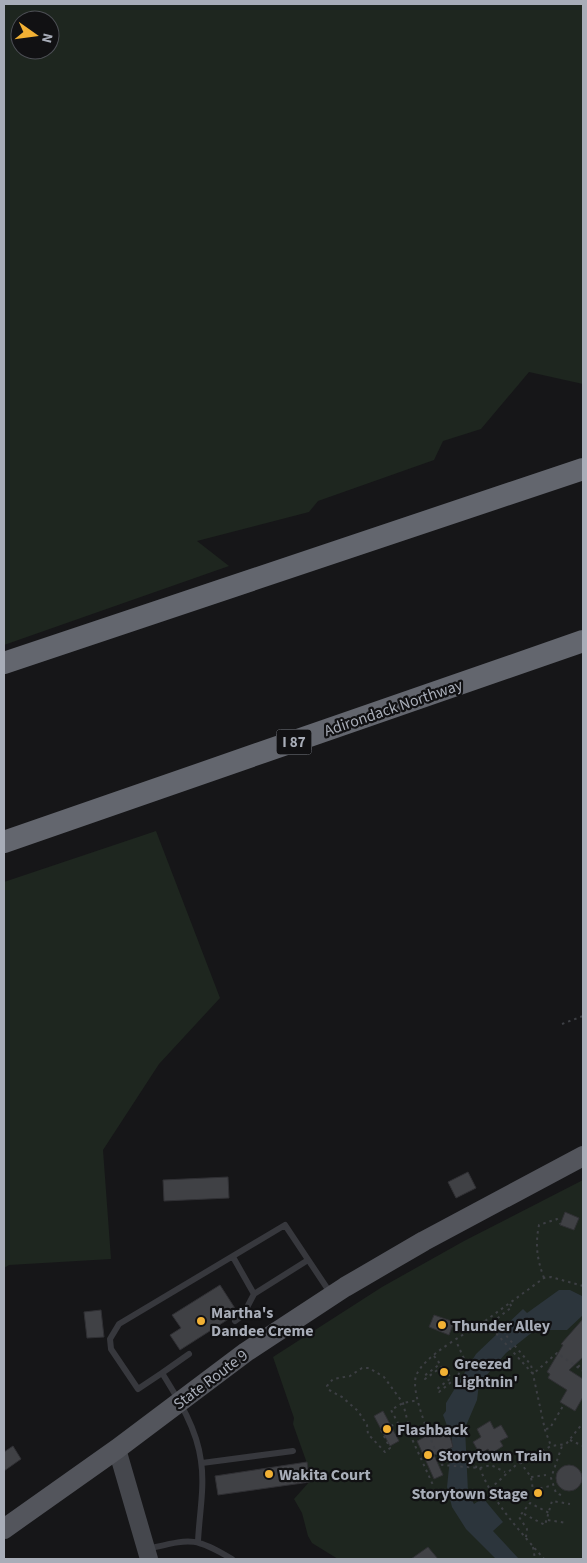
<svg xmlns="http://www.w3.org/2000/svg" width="587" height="1563" font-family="'Source Sans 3',sans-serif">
  <rect width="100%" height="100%" fill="#161618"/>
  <path fill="#1e261f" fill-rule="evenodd" d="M4,4H583V384L529,372L481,429L443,441L434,460L318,501L309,512L197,541L229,566L4,645ZM20,20H50V50H20Z
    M156,831L220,998L159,1064L103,1150L111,1259L9,1265L4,1268V882Z
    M583,1180V1559H338L312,1543L308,1536L302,1513L294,1499L310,1481L309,1469L293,1424L294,1418L273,1357L382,1287L464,1241Z"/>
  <path fill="#2c353c" d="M559,1290H570L582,1296L583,1315L567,1330H535L506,1353L479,1384L477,1400L465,1428L468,1492L474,1504L483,1498L503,1522L493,1531L519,1559H496L466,1529L452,1507L447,1487L452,1439L443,1415L446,1411V1403L476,1354L523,1309L527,1313Z"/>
  <path fill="#404145" stroke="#303034" d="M468,1172L476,1188L456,1198L448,1182Z
    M228,1177L229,1198L164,1201L163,1180Z
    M565,1212L579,1218L574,1230L560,1225Z
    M220,1285L238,1313L180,1350L170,1335L181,1328L172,1315Z
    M101,1310L104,1337L87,1338L84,1312Z
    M434,1315L454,1322L449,1335L429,1327Z
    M583,1319V1357L569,1370L583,1379V1397L575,1411L560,1402L567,1390L548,1378L550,1374L547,1372L563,1345L561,1344Z
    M383,1411L399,1441L390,1446L374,1416Z
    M490,1421L494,1429L501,1425L508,1437L500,1441L503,1446L491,1454L488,1449L480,1454L473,1442L481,1437L477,1429Z
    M447,1425L453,1447L434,1455L443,1475L434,1479L417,1441Z
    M13,1446L21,1459L4,1471V1452Z
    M307,1462L310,1482L218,1495L215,1476Z
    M556 1478a13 13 0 1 1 26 0a13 13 0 1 1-26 0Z
    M428,1547L438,1559H411Z"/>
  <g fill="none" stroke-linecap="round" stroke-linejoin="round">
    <path stroke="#3d3f44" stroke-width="2" stroke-dasharray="2.5 4" stroke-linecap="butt" d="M562,1024L583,1016
      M544,1278C537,1259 535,1245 539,1225L557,1219L560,1224
      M583,1286L551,1277L544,1278L485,1321L533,1374L557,1353L583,1371
      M510,1304L512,1307L494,1321L531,1365L545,1430L551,1446
      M485,1321C467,1333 423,1356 416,1376C410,1394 434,1447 442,1465L480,1468C492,1502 521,1532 544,1559
      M434,1356L440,1364L424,1376L425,1379L443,1366L451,1378L437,1389L439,1392L456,1378L466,1363L456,1341
      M578,1367L583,1362
      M391,1426L398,1423L391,1410L403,1403L418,1400
      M546,1429L550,1428L563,1406
      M381,1430L390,1448L385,1452L368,1434L367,1425L358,1411L342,1397L329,1390L327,1386L333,1379L350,1376L362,1368H369L384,1377L403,1403L412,1439L433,1485
      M570,1440L583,1446
      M520,1462L531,1477L533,1490L550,1486
      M476,1468L477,1461
      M480,1468L491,1465L505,1472
      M531,1477L546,1475
      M490,1489L517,1464L551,1446L566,1444L583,1423
      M561,1495L556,1493L551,1478L562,1446
      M524,1514L545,1525L552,1501L570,1504
      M548,1520L567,1523
      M526,1537L527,1529L519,1517L530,1503L549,1513
      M533,1547L535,1559"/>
    <path stroke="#37383d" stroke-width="6" d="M233,1257L254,1294
      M235,1321L243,1315L254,1294L308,1260
      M162,1373L189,1354
      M202,1463L293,1451
      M198,1542C199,1516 205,1487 201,1461C197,1429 179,1400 162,1373L138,1389L111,1349L110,1339L119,1324L285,1225L331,1294
      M147,1549C191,1539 193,1536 232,1559"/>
    <path stroke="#45474d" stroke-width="18" d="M117,1449L149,1559"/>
    <path stroke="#53555c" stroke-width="20" d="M4,1529L117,1449L246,1352L345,1287L424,1241L583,1156"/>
    <path stroke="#63666e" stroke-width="22" d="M4,663L583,469
      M4,842L583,641"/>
  </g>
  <g fill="#f2b134" stroke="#111113" stroke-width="2">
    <circle cx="201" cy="1321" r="5"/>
    <circle cx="442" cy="1325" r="5"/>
    <circle cx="444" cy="1372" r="5"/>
    <circle cx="387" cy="1429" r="5"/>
    <circle cx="428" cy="1455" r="5"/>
    <circle cx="269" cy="1474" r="5"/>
    <circle cx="538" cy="1493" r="5"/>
  </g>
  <g text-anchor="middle" stroke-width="4.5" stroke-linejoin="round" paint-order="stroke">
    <rect fill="#111113" stroke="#7b7e86" stroke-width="1" x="276.5" y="729.5" width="35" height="25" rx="4"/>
    <g font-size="15" font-weight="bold" fill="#a8adb8">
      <text x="294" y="747">I 87</text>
    </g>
    <g font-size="16" fill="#a8adb8" stroke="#111113">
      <text transform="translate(393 707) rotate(-19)" y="6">Adirondack Northway</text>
      <text transform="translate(210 1379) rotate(-37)" y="6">State Route 9</text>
    </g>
    <g font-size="16" font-weight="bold" fill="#a8adb8" stroke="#111113" text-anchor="start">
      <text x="211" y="1318">Martha's<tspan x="211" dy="18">Dandee Creme</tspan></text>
      <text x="452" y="1331">Thunder Alley</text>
      <text x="454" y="1369">Greezed<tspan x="454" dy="18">Lightnin'</tspan></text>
      <text x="397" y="1435">Flashback</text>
      <text x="438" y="1461">Storytown Train</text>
      <text x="279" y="1480">Wakita Court</text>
      <text x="528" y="1499" text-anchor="end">Storytown Stage</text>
    </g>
  </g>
  <rect width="587" height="1563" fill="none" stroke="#a8adb8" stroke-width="10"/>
  <g transform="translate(35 35) rotate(104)"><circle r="24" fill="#111113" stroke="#4d4f55"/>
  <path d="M0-4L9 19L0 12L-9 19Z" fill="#f2b134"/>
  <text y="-8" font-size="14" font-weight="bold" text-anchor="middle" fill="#a8adb8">N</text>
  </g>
</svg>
